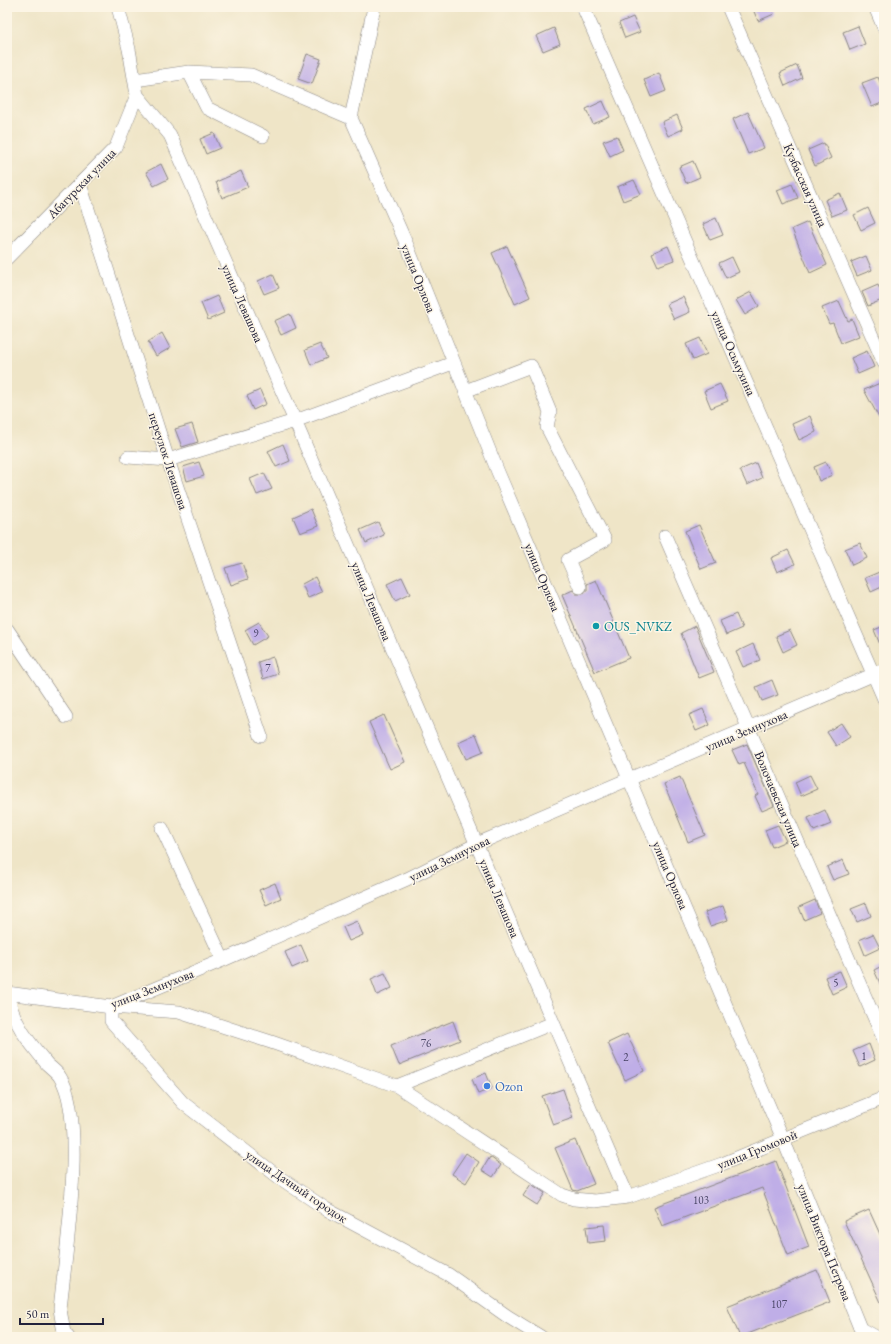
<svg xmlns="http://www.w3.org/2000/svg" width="891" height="1344" font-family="'EB Garamond',serif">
  <rect width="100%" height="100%" fill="#fcf5e5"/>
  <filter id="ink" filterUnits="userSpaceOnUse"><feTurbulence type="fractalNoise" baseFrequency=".025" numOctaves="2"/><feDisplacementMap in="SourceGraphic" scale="8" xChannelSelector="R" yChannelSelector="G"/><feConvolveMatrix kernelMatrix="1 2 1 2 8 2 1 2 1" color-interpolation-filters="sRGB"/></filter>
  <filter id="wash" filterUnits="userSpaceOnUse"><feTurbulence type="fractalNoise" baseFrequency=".012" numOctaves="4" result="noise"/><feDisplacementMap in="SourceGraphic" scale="16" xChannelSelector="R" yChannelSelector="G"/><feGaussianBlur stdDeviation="0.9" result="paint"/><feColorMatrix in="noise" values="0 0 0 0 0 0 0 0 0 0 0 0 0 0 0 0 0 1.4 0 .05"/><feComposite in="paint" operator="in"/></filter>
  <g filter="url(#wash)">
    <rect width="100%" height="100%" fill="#efe5c7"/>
    <g id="blocks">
      <path fill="#bfaee7" d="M752,7H771L774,14L758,21Z
        M633,17L640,32L625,38L619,23Z
        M858,26L865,44L850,50L843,32Z
        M554,28L560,44L543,51L536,36Z
        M307,54L321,59L312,84L298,79Z
        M797,65L802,78L785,86L780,73Z
        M659,73L666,91L651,97L644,80Z
        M878,77L884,92V102L872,107L862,83Z
        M603,101L610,117L593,124L586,109Z
        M748,112L764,148L748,154L733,119Z
        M677,115L683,129L668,136L662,122Z
        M214,133L220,148L206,154L200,139Z
        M617,136L623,150L610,156L603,141Z
        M824,143L831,158L815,166L808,150Z
        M693,161L700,177L686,183L679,167Z
        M161,164L168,179L154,186L146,172Z
        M241,171L248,187L222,198L216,182Z
        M634,180L641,194L623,201L617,187Z
        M792,184L798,198L783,204L777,190Z
        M840,193L847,210L832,216L825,200Z
        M868,208L875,223L861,230L854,215Z
        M716,218L723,235L710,240L703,224Z
        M808,222L827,265L810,273L792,229Z
        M507,246L530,297L515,304L492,253Z
        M668,246L674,260L658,266L652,253Z
        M866,256L872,270L857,276L851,262Z
        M732,257L739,272L726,278L719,263Z
        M273,274L279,288L264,294L258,281Z
        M878,285L884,299L868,306L862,292Z
        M751,292L759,306L745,315L736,300Z
        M217,296L224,313L208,320L201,303Z
        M683,297L690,312L674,319L667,304Z
        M839,301L848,321L852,319L859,336L841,343L833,323L829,324L822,308Z
        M290,314L296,328L281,335L274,321Z
        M162,333L170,348L156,356L148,342Z
        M700,338L707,354L693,360L686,344Z
        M320,344L327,358L311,365L305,350Z
        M867,351L874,367L858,374L851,358Z
        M880,383L884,393V427L864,390Z
        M720,384L728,401L711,408L704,391Z
        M260,390L266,404L253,410L247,396Z
        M810,416L816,432L799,440L792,424Z
        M192,424L198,442L182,447L175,429Z
        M283,444L290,461L276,467L268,451Z
        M199,462L204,476L187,481L183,467Z
        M826,462L832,475L819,481L814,467Z
        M756,463L762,478L747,485L740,470Z
        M264,473L272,489L257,495L250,479Z
        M311,509L318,526L300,533L293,517Z
        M378,522L384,535L366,543L360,530Z
        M699,525L716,563L701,569L685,531Z
        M860,543L867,558L852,565L845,549Z
        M788,550L795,564L777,572L771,558Z
        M242,563L248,579L231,585L225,568Z
        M884,570V586L871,592L865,578Z
        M315,577L322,592L308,598L302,584Z
        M402,577L410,594L395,601L387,584Z
        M596,580L629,658L595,672L562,595L573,590L576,594H583L587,591V584Z
        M736,614L742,628L726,635L720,621Z
        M259,622L268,636L253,645L245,630Z
        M695,626L714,672L699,678L681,633Z
        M884,626V654L874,630Z
        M790,630L797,645L783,652L776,636Z
        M753,644L760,660L743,667L736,652Z
        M273,657L278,674L263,679L258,662Z
        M772,680L778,695L762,701L756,687Z
        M703,709L710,725L696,731L689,715Z
        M384,715L405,762L390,769L369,722Z
        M841,723L850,737L836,746L827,732Z
        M476,734L483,752L466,759L458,742Z
        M747,744L774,806L762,811L755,796L758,794L744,763L739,765L732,750Z
        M810,775L817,789L801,796L795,782Z
        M680,777L705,835L688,842L664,784Z
        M825,810L831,824L814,831L808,818Z
        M778,825L786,841L772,847L765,830Z
        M843,860L849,874L833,880L827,867Z
        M275,883L281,898L266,905L259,890Z
        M815,900L820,913L804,920L799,907Z
        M866,903L871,916L857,922L851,909Z
        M723,906L728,920L710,926L705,912Z
        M357,921L363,935L349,941L343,927Z
        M873,934L880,948L865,955L859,940Z
        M301,945L308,961L292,968L285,952Z
        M884,965V992L874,970Z
        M840,971L847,987L832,994L825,977Z
        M385,973L392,988L377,995L371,979Z
        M453,1021L460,1040L399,1065L391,1046Z
        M627,1034L644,1071L625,1080L608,1043Z
        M869,1044L875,1060L860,1067L853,1051Z
        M486,1073L492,1088L478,1094L472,1079Z
        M563,1089L573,1118L553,1125L542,1096Z
        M575,1140L594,1184L577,1191L573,1190L555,1148Z
        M466,1153L479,1162L466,1183L452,1174Z
        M490,1157L501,1165L493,1177L482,1170Z
        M776,1161L809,1247L788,1255L762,1188L662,1226L654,1207Z
        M531,1184L545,1193L537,1205L523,1196Z
        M869,1210L884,1243V1309L844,1221Z
        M604,1225L606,1241L588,1243L586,1227Z
        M817,1270L830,1302L740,1337L727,1306Z"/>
    </g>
  </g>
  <g filter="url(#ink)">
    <use href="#blocks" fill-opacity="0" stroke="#888481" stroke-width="1"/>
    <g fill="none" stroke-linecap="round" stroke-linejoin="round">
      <defs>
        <path id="minor" d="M118,7L129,49L137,95L170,135L295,421L628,1197
          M374,7L351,118L406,243L498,472L783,1139L860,1328L876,1337
          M583,7L884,699
          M728,7L884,363
          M875,7L884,28
          M189,72L251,75L351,118
          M135,80L189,72L207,108L263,136
          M80,184L168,460L261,736
          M7,258L116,147L137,95
          M465,391L531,366L550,412L547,427L605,540L568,560L580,587
          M128,457L168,460L295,421L453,363
          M665,536L884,1040
          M7,629L66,717
          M162,828L223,960
          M7,993L111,1007L223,960L407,879L477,844L884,670
          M7,993C13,1023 28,1041 47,1064C51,1068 57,1072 60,1077C87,1118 65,1258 60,1309L64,1333L68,1337
          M397,1086L553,1023
          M541,1337L507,1316L449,1275L326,1209L280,1178L183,1103L111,1021V1007L179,1012L271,1042L397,1086L562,1195L574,1199L595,1201L628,1197L722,1164L884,1098"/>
      </defs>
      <use href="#minor" stroke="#888481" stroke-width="14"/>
      <use href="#minor" stroke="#fff" stroke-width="13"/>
    </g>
  </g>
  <circle fill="#0f9aa8" stroke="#fcf5e5" stroke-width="1.5" cx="596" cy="626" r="4"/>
  <circle fill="#3f7fe0" stroke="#fcf5e5" stroke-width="1.5" cx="487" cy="1086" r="4"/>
  <g text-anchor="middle" stroke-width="3" stroke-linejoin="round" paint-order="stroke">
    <g font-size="11" fill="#494566">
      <text x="256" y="637">9</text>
      <text x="268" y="672">7</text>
      <text x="836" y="986">5</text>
      <text x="426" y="1047">76</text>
      <text x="864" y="1060">1</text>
      <text x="626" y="1061">2</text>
      <text x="701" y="1204">103</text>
      <text x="779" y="1308">107</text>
    </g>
    <g font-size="13" fill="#22223b" stroke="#fcf5e5">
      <text transform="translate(81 183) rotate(-46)" y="5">Абагурская улица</text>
      <text transform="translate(806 185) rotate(66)" y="5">Кузбасская улица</text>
      <text transform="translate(419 278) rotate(68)" y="5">улица Орлова</text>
      <text transform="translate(243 303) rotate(66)" y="5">улица Левашова</text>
      <text transform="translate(734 353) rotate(66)" y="5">улица Осьмухина</text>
      <text transform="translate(169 461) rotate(72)" y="5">переулок Левашова</text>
      <text transform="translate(543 577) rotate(67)" y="5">улица Орлова</text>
      <text transform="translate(372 601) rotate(67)" y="5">улица Левашова</text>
      <text transform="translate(746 730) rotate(-23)" y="5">улица Земнухова</text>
      <text transform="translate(779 799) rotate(67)" y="5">Волочаевская улица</text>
      <text transform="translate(449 858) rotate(-26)" y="5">улица Земнухова</text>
      <text transform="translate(671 875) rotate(67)" y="5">улица Орлова</text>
      <text transform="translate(500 898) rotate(67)" y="5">улица Левашова</text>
      <text transform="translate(152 988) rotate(-21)" y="5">улица Земнухова</text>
      <text transform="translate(757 1149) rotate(-22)" y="5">улица Громовой</text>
      <text transform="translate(297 1186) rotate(34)" y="5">улица Дачный городок</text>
      <text transform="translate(825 1242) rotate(68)" y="5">улица Виктора Петрова</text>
    </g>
    <g font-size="13" fill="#0d838f" stroke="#fcf5e5" text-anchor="start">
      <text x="604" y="631">OUS_NVKZ</text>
    </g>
    <g font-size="13" fill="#366cbe" stroke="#fcf5e5" text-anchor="start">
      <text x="495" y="1091">Ozon</text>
    </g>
  </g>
  <rect width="891" height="1344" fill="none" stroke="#fcf5e5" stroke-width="24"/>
  <path d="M20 1318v6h83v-6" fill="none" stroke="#22223b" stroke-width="2"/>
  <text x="26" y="1318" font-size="12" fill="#22223b" stroke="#fcf5e5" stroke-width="3" paint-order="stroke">50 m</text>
</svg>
